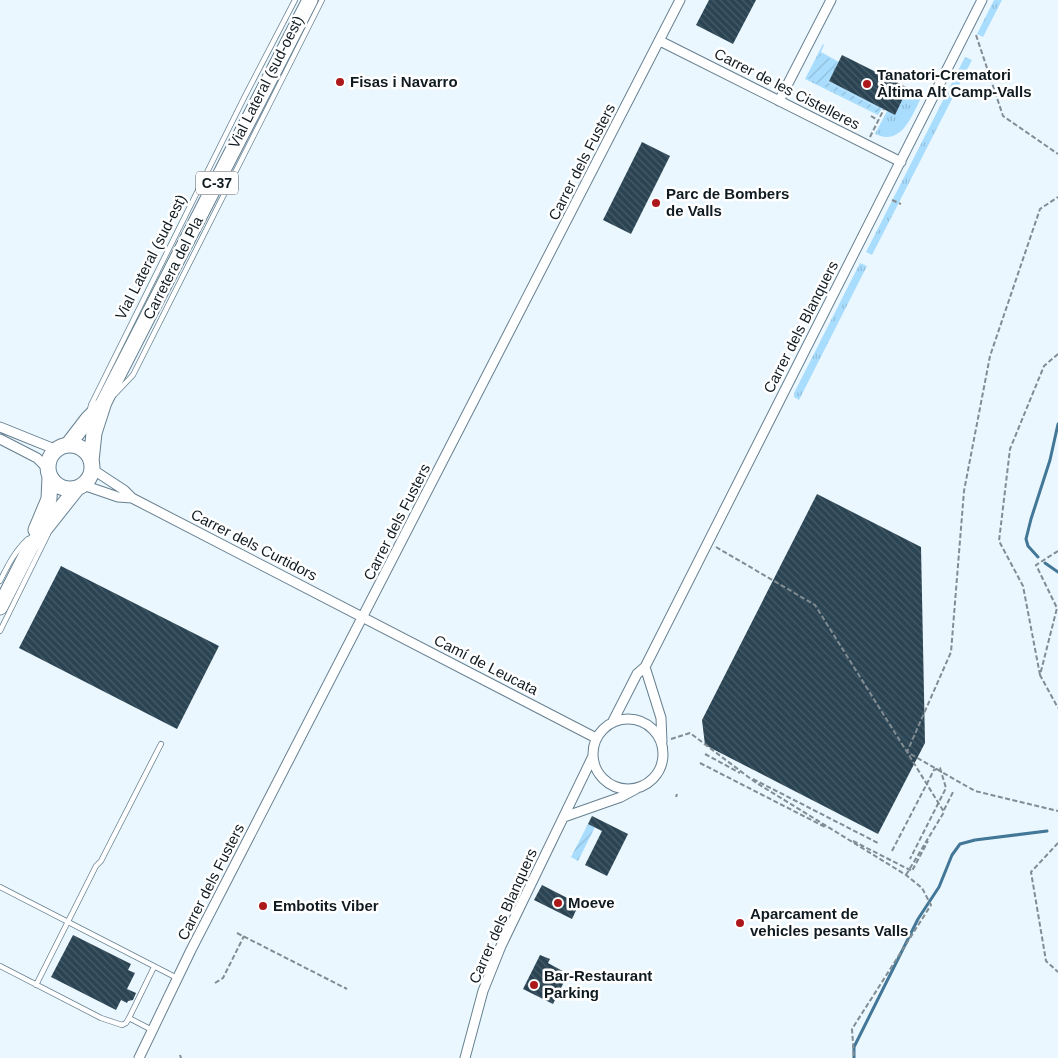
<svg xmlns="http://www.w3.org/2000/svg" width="1058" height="1058" font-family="Helvetica,sans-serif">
  <defs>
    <pattern id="grass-tufts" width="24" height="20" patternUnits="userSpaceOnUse" patternTransform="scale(1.25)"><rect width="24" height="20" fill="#a9ddfe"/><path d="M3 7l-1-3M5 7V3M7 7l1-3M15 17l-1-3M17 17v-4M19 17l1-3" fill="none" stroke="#90bdd9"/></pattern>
    <pattern id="garden-furrows" width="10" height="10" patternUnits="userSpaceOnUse" patternTransform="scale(1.25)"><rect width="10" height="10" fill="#a9ddfe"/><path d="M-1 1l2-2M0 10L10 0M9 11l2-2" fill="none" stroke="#90bdd9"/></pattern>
    <pattern id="building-back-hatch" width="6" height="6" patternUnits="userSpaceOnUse" patternTransform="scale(1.25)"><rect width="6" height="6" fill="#2b4453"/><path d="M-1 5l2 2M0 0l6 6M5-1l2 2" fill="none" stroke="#475c68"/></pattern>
  </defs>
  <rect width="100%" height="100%" fill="#ebf7fe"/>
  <path fill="url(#grass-tufts)" fill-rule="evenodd" d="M994,0H1002L983,37L977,34Z
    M823,44L824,45L821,52L839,62L829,81L882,108L878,115L805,79ZM808,78L827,82L879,108L877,113Z
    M965,57L972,60L872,255L866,252Z
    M908,88L922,96C912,115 902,147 875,134L887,111L895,114Z
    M860,263L867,266L799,400L794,397V393Z"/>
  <path fill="url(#garden-furrows)" d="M820,54L837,62L827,82L880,109L877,113L807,78Z
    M588,824L595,827L578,861L571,857Z"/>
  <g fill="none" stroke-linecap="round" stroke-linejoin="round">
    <path stroke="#427797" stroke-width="3" d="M1038,557L1028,546L1026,539L1031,519L1050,460L1058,424
      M1045,563L1058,572
      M854,1058V1047L918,919L939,887L952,855L960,844L975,840L1047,831"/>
  </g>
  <path fill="url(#building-back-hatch)" d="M709,0H756L733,44L696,25Z
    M842,55L908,88L895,115L829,81Z
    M642,142L670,156L631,234L603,220Z
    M817,494L921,547L925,743L878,834L705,745L702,720Z
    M61,566L219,646L177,729L19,648Z
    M592,816L628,834L607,876L585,865L602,831L588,824Z
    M542,885L579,904L572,919L534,900Z
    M73,935L131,964L128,970L135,973L127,989L136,993L133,1000L128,1001L127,1003L121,1000L116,1010L51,977Z
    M540,955L550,959L548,963L568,974L553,1004L523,989Z"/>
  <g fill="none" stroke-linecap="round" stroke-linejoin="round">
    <defs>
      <path id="lane" d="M115,394L133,375L322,0
        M90,410L91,405L245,96L295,0
        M0,581C8,565 15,551 28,539
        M0,631L48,534
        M0,887L177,978
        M0,966L101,1018L122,1025L126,1023L129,1018L154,967
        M36,985L96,866L101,861L161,744
        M129,1018L152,1030"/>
      <path id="street" d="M660,41L901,162
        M779,101L831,0
        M0,427L57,450
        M0,439L37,458L48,469
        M92,469L124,490L132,498L596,738
        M83,485L118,497L132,498
        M645,667L661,718L662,742
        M593 754a35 35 0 1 1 70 0a35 35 0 1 1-70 0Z
        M613,721L637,674L645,667L982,0
        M564,817L621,797L636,789
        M139,1058L191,950L680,0
        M465,1058L483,991L501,946L593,756"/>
      <path id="primary" d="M68,445L88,419L101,406
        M48 467a22 22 0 1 1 44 0a22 22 0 1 1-44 0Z
        M91,461L94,433L104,402L310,0
        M36,530L49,499L50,477
        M0,607L31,546L77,488"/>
    </defs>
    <use href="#lane" stroke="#668091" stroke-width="6"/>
    <use href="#street" stroke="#668091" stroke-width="11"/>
    <use href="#primary" stroke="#668091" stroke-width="17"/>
    <path stroke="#818c93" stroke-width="2" stroke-dasharray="5 2.5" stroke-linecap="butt" d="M976,35L1003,116L1058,154
      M871,116L879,121
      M870,137L884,109
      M892,200L901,204
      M716,547L815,605L907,752L975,791L1058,811
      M1058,551L1036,565L1057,608L1040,675L1058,708
      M1040,675L1023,586L999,541L1010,449L1044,366L1058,354
      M671,739L690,733L755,782L906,875L922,888L931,905L852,1029L854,1058
      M705,754L740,773
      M700,763L827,828
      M753,779L878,843
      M676,797L677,794
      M944,810L953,792
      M853,841L912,871L928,841
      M1058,843L1031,872L1046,961L1058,972
      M892,851L934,770L940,768L946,788L910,859
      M906,875L944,812L907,752L951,652L964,491L990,356L1040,209L1058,197
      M237,933L347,989
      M215,983L223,978L244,936
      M180,1055L181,1058"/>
    <use href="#lane" stroke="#fff" stroke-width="4.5"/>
    <use href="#street" stroke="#fff" stroke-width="9"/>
    <use href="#primary" stroke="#fff" stroke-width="15"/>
  </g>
  <g fill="#ac191b" stroke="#fff" stroke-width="2">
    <circle cx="340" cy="82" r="5"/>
    <circle cx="867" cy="84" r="5"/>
    <circle cx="656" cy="203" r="5"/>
    <circle cx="558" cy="903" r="5"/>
    <circle cx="263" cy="906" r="5"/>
    <circle cx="740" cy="923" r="5"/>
    <circle cx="534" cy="985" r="5"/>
  </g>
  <g text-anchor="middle" stroke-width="5" stroke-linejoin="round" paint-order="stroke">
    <rect fill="#fff" stroke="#585f64" stroke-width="1" x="196" y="171.5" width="42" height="23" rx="4"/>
    <g font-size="14" font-weight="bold" fill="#101b21">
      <text x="217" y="188">C-37</text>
    </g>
    <g font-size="15" font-weight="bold" fill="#101b21" stroke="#fff" text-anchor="start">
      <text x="877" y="80">Tanatori-Crematori<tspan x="877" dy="17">Àltima Alt Camp-Valls</tspan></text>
      <text x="350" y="87">Fisas i Navarro</text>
      <text x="666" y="199">Parc de Bombers<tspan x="666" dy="17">de Valls</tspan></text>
      <text x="568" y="908">Moeve</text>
      <text x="273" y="911">Embotits Viber</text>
      <text x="750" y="919">Aparcament de<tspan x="750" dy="17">vehicles pesants Valls</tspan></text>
      <text x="544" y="981">Bar-Restaurant<tspan x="544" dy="17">Parking</tspan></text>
    </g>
    <g font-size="15" fill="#101b21" stroke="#fff">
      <text transform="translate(266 82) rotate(-63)" y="5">Vial Lateral (sud-oest)</text>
      <text transform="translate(787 89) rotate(27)" y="5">Carrer de les Cistelleres</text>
      <text transform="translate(582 162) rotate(-63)" y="5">Carrer dels Fusters</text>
      <text transform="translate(151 257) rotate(-63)" y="5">Vial Lateral (sud-est)</text>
      <text transform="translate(173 268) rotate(-63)" y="5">Carretera del Pla</text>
      <text transform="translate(801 327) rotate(-63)" y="5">Carrer dels Blanquers</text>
      <text transform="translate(397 522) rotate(-63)" y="5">Carrer dels Fusters</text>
      <text transform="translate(254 545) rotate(27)" y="5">Carrer dels Curtidors</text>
      <text transform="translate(486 665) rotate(27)" y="5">Camí de Leucata</text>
      <text transform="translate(211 882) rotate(-63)" y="5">Carrer dels Fusters</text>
      <text transform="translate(503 916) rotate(-66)" y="5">Carrer dels Blanquers</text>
    </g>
  </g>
</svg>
